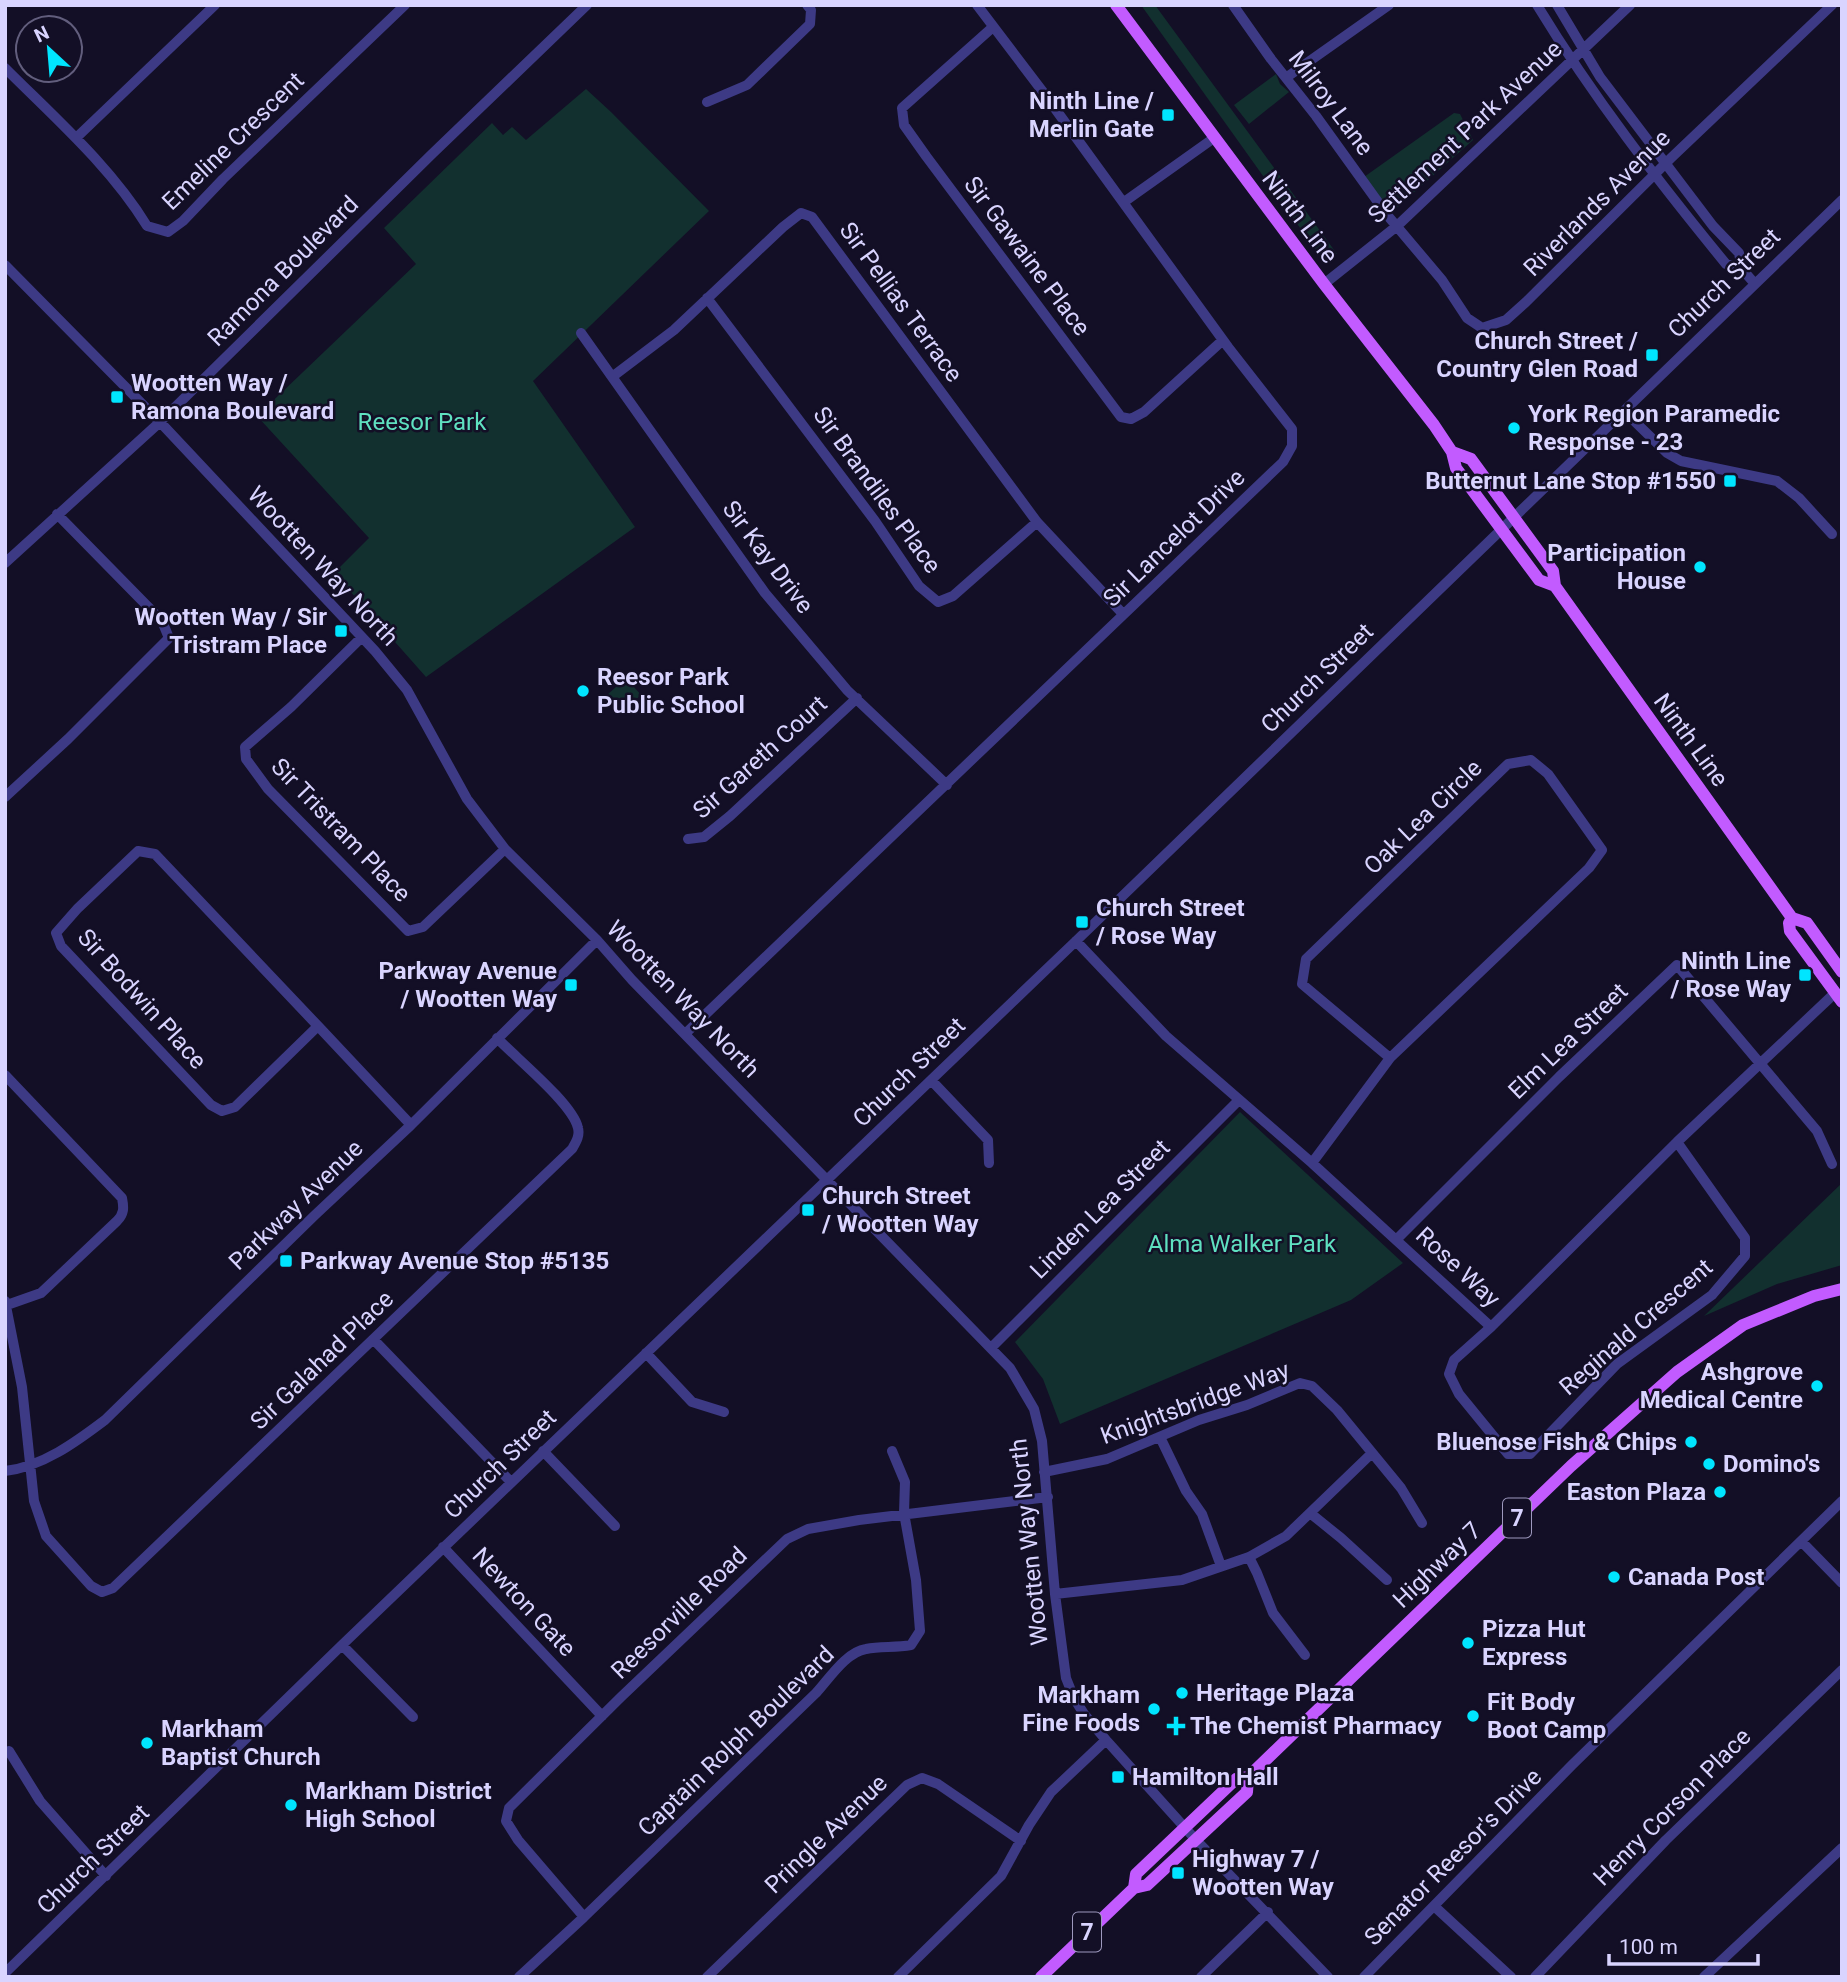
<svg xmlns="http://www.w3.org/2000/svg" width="1847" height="1982" font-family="Roboto,sans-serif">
  <rect width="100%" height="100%" fill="#130f26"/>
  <path fill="#12302f" d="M1141,5H1155L1337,254L1331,255L1329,258L1318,253Z
    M1276,74L1280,84L1289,92L1249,124L1234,105Z
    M586,89L611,112L709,211L533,381L635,527L426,677L334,573L369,538L257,416L416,264L384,228L492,123L503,135L512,127L526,140Z
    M1454,113L1460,114L1473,140L1391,213L1364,177Z
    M626,678L641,695L622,712L607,695Z
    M1240,1112L1403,1263L1351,1300L1060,1424L1043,1379L1015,1342Z
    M1842,1183V1265L1777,1284L1704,1316Z"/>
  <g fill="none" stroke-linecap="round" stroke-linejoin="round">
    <path stroke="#3d3a85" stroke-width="10" d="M1233,5L1271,59L1316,116L1388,216L1442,280L1467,318L1482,328L1506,320L1526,302L1671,158L1832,5
      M1537,5C1593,97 1658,181 1726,264L1742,269
      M1557,5L1600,77L1713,226L1739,253L1742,269L1755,284
      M993,27L902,108L904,125L926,156L1121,417L1131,419L1144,412L1223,340
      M5,68C55,118 110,166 147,226L168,232L183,221L223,179L405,5
      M1287,77L1389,5
      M707,102L747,85L810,24L811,10L807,5
      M76,138L215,5
      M1124,202L1214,138
      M5,265L160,422L375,651L407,690L467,799L505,849L597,940L632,980L1010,1368L1034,1409L1042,1441L1055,1594L1066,1678L1074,1698L1084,1714L1106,1740L1196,1840L1328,1977
      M1324,284L1397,226L1630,5
      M707,298L875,521L919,586L938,602L953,596L1037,522
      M581,333L765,593L847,690L947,785
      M612,377L674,330L783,227L801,213L812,217L1037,522L1123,614
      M1624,411L1667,453L1681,461L1777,481L1799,498L1832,534
      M5,563L160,422L432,154L587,5
      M362,637L291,707L245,747L246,759L268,789L408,931L423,927L505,849
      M5,797L68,739L169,638L162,621L57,514
      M688,839L704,837L730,816L857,698
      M1076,941L1166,1036L1312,1163L1491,1327
      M318,1026L155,854L138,851L78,908L56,933L61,946L211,1105L222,1111L235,1107L318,1026L411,1125
      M686,1033L1283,462L1292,446V429L1228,347L1043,92L977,5
      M5,1075L122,1198C124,1208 124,1214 117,1221L41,1293L7,1305
      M931,1080L988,1140L989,1163
      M1677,1142L1745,1238V1256L1712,1295L1617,1364L1530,1454H1508L1459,1394L1449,1374L1454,1360L1491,1327L1677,1142L1835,993
      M1312,1163L1390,1058L1302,984L1306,959L1508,764L1531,760L1548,774L1602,850L1589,868L1390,1058
      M1397,1239L1559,1077L1677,965L1817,1131L1832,1164
      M5,1301L22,1387L34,1501L46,1536L91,1586L102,1592L113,1588L572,1149C576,1142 580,1136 578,1128C573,1104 516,1058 497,1038
      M374,1340L511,1482
      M991,1348L1239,1100
      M646,1353L692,1402L724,1412
      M1160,1437L1186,1491L1202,1514L1221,1566
      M543,1451L615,1526
      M5,1471C42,1467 76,1442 105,1420L315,1215L411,1125L597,940
      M1044,1472L1107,1459L1199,1420L1247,1405L1300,1383L1312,1386L1337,1410L1401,1488L1422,1523
      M1310,1513L1341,1538L1387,1580
      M1801,1541L1842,1583
      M443,1547L602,1716
      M1249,1557L1257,1573L1273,1613L1305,1655
      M1055,1594L1182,1580L1249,1557L1286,1536L1371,1454
      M342,1645L413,1717
      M9,1751L40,1801L106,1876
      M1434,1906L1511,1977
      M584,1917L518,1840L506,1821L509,1808L621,1697L787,1539L808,1529L859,1520L1048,1497
      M5,1973L342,1645L1076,941L1842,200
      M519,1977L584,1917L816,1693C829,1679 846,1652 866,1649C881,1646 895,1648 911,1645L920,1631L916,1580L904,1513L905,1482L892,1451
      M707,1977L907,1785L922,1778L938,1784L1021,1841
      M898,1977L1001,1876L1029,1825L1051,1792L1106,1740
      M1201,1977L1268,1912
      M1364,1977L1572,1765L1842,1501
      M1535,1977L1666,1840L1842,1670
      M1704,1977L1842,1848"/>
    <path stroke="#c25bff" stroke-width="12" d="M1116,5L1324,284L1434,425L1452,452L1456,468L1539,580L1555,586
      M1452,452L1471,459L1553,571L1555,586L1792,918L1807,923L1842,972
      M1792,918L1789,923L1790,931L1842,1002
      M1134,1888L1136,1874L1236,1779L1248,1777L1571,1466L1677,1372L1743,1325L1814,1296L1842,1289
      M1041,1977L1134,1888L1147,1885L1247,1792L1248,1777"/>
  </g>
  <g fill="#00e5ff" stroke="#130f26" stroke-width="2.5">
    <rect x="1161" y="108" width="14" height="14" rx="3.5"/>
    <rect x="1645" y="348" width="14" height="14" rx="3.5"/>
    <rect x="110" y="390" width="14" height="14" rx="3.5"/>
    <circle cx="1514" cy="428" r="7"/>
    <rect x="1723" y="474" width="14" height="14" rx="3.5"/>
    <circle cx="1700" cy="567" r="7"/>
    <rect x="334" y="624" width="14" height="14" rx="3.5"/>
    <circle cx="583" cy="691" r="7"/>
    <rect x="1075" y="915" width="14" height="14" rx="3.5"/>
    <rect x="1798" y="968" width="14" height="14" rx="3.5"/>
    <rect x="564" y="978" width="14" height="14" rx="3.5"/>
    <rect x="801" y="1203" width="14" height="14" rx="3.5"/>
    <rect x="279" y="1254" width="14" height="14" rx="3.5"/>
    <circle cx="1817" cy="1386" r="7"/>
    <circle cx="1691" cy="1442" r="7"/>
    <circle cx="1709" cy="1464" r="7"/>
    <circle cx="1720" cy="1492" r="7"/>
    <circle cx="1614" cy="1577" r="7"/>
    <circle cx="1468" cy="1643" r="7"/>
    <circle cx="1182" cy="1693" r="7"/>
    <circle cx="1154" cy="1709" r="7"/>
    <circle cx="1473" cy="1716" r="7"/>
    <path d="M1172.5 1715.5h7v7h7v7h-7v7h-7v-7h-7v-7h7z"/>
    <circle cx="147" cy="1743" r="7"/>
    <rect x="1111" y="1770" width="14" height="14" rx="3.5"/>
    <circle cx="291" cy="1805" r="7"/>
    <rect x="1171" y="1866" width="14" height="14" rx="3.5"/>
  </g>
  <g text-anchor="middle" stroke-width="5" stroke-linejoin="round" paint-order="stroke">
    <g fill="#130f26" stroke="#9e99be" stroke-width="2">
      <rect x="1503" y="1498.5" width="28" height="39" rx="5"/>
      <rect x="1073" y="1912.5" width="28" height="39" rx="5"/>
    </g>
    <g font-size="23" font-weight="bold" fill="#d9d4ff">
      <text x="1517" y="1526">7</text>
      <text x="1087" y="1940">7</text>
    </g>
    <g font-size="24" font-weight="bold" fill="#d9d4ff" stroke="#130f26" text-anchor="start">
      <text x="1154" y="109" text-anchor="end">Ninth Line /<tspan x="1154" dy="28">Merlin Gate</tspan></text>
      <text x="1638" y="349" text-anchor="end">Church Street /<tspan x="1638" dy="28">Country Glen Road</tspan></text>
      <text x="131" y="391">Wootten Way /<tspan x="131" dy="28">Ramona Boulevard</tspan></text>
      <text x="1528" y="422">York Region Paramedic<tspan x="1528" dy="28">Response - 23</tspan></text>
      <text x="1716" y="489" text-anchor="end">Butternut Lane Stop #1550</text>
      <text x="1686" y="561" text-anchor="end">Participation<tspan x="1686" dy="28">House</tspan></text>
      <text x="327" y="625" text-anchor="end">Wootten Way / Sir<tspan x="327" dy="28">Tristram Place</tspan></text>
      <text x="597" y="685">Reesor Park<tspan x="597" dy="28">Public School</tspan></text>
      <text x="1096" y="916">Church Street<tspan x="1096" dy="28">/ Rose Way</tspan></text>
      <text x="1791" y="969" text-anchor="end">Ninth Line<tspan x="1791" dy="28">/ Rose Way</tspan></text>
      <text x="557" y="979" text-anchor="end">Parkway Avenue<tspan x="557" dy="28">/ Wootten Way</tspan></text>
      <text x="822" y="1204">Church Street<tspan x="822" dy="28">/ Wootten Way</tspan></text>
      <text x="300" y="1269">Parkway Avenue Stop #5135</text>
      <text x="1803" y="1380" text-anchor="end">Ashgrove<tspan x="1803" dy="28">Medical Centre</tspan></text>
      <text x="1677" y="1450" text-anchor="end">Bluenose Fish &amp; Chips</text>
      <text x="1723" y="1472">Domino's</text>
      <text x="1706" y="1500" text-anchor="end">Easton Plaza</text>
      <text x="1628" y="1585">Canada Post</text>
      <text x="1482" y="1637">Pizza Hut<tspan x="1482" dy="28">Express</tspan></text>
      <text x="1196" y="1701">Heritage Plaza</text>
      <text x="1140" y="1703" text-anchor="end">Markham<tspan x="1140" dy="28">Fine Foods</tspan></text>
      <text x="1487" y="1710">Fit Body<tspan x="1487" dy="28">Boot Camp</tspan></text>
      <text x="1190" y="1734">The Chemist Pharmacy</text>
      <text x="161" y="1737">Markham<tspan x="161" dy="28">Baptist Church</tspan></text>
      <text x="1132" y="1785">Hamilton Hall</text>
      <text x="305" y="1799">Markham District<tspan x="305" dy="28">High School</tspan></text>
      <text x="1192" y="1867">Highway 7 /<tspan x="1192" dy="28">Wootten Way</tspan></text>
    </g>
    <g font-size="24" fill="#d9d4ff" stroke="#130f26">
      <text transform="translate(1331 103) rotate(53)" y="8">Milroy Lane</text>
      <text transform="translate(1465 132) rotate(-43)" y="8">Settlement Park Avenue</text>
      <text transform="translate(233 141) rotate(-44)" y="8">Emeline Crescent</text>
      <text transform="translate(1597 203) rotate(-45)" y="8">Riverlands Avenue</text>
      <text transform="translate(1300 217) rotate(53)" y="8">Ninth Line</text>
      <text transform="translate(1027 256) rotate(53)" y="8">Sir Gawaine Place</text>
      <text transform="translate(283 271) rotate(-45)" y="8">Ramona Boulevard</text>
      <text transform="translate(1724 283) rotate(-44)" y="8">Church Street</text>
      <text transform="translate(901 302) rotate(54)" y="8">Sir Pellias Terrace</text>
      <text transform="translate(877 490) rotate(54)" y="8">Sir Brandiles Place</text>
      <text transform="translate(1174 538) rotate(-44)" y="8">Sir Lancelot Drive</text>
      <text transform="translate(768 557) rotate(53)" y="8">Sir Kay Drive</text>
      <text transform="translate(323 566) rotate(47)" y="8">Wootten Way North</text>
      <text transform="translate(1317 678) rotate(-44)" y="8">Church Street</text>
      <text transform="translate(1691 740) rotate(54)" y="8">Ninth Line</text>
      <text transform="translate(760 757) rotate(-42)" y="8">Sir Gareth Court</text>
      <text transform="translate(1423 817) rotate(-44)" y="8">Oak Lea Circle</text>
      <text transform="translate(341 830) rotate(46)" y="8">Sir Tristram Place</text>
      <text transform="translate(142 999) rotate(48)" y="8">Sir Bodwin Place</text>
      <text transform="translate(683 999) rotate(46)" y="8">Wootten Way North</text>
      <text transform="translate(1568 1041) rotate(-44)" y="8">Elm Lea Street</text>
      <text transform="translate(909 1072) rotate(-44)" y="8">Church Street</text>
      <text transform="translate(296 1205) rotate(-44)" y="8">Parkway Avenue</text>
      <text transform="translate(1100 1209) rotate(-45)" y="8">Linden Lea Street</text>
      <text transform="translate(1458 1267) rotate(43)" y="8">Rose Way</text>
      <text transform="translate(1636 1327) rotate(-41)" y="8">Reginald Crescent</text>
      <text transform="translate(322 1360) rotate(-44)" y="8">Sir Galahad Place</text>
      <text transform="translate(1195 1403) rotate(-20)" y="8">Knightsbridge Way</text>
      <text transform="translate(500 1464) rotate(-44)" y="8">Church Street</text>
      <text transform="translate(1029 1542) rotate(-96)" y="8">Wootten Way North</text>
      <text transform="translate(1437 1565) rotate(-44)" y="8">Highway 7</text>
      <text transform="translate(524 1602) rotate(47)" y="8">Newton Gate</text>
      <text transform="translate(679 1613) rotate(-44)" y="8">Reesorville Road</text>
      <text transform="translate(736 1741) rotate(-44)" y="8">Captain Rolph Boulevard</text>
      <text transform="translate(1672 1807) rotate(-45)" y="8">Henry Corson Place</text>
      <text transform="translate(826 1834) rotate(-44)" y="8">Pringle Avenue</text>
      <text transform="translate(1453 1857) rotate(-45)" y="8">Senator Reesor's Drive</text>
      <text transform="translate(93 1859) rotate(-44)" y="8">Church Street</text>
    </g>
    <g font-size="24" fill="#5fe0c0" stroke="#130f26">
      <text x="422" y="430">Reesor Park</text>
      <text x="1242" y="1252">Alma Walker Park</text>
    </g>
  </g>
  <rect width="1847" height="1982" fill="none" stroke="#d9d4ff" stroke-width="14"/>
  <g transform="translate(49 49) rotate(334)"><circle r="33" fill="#130f26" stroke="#625e7d" stroke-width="2"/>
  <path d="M0-5L12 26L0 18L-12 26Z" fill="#00e5ff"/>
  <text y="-10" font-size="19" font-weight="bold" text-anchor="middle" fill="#d9d4ff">N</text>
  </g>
  <path d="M1609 1954v10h149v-10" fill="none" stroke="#d9d4ff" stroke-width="3.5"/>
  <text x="1619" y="1954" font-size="21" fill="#d9d4ff" stroke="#130f26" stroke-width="5" paint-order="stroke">100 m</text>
</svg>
